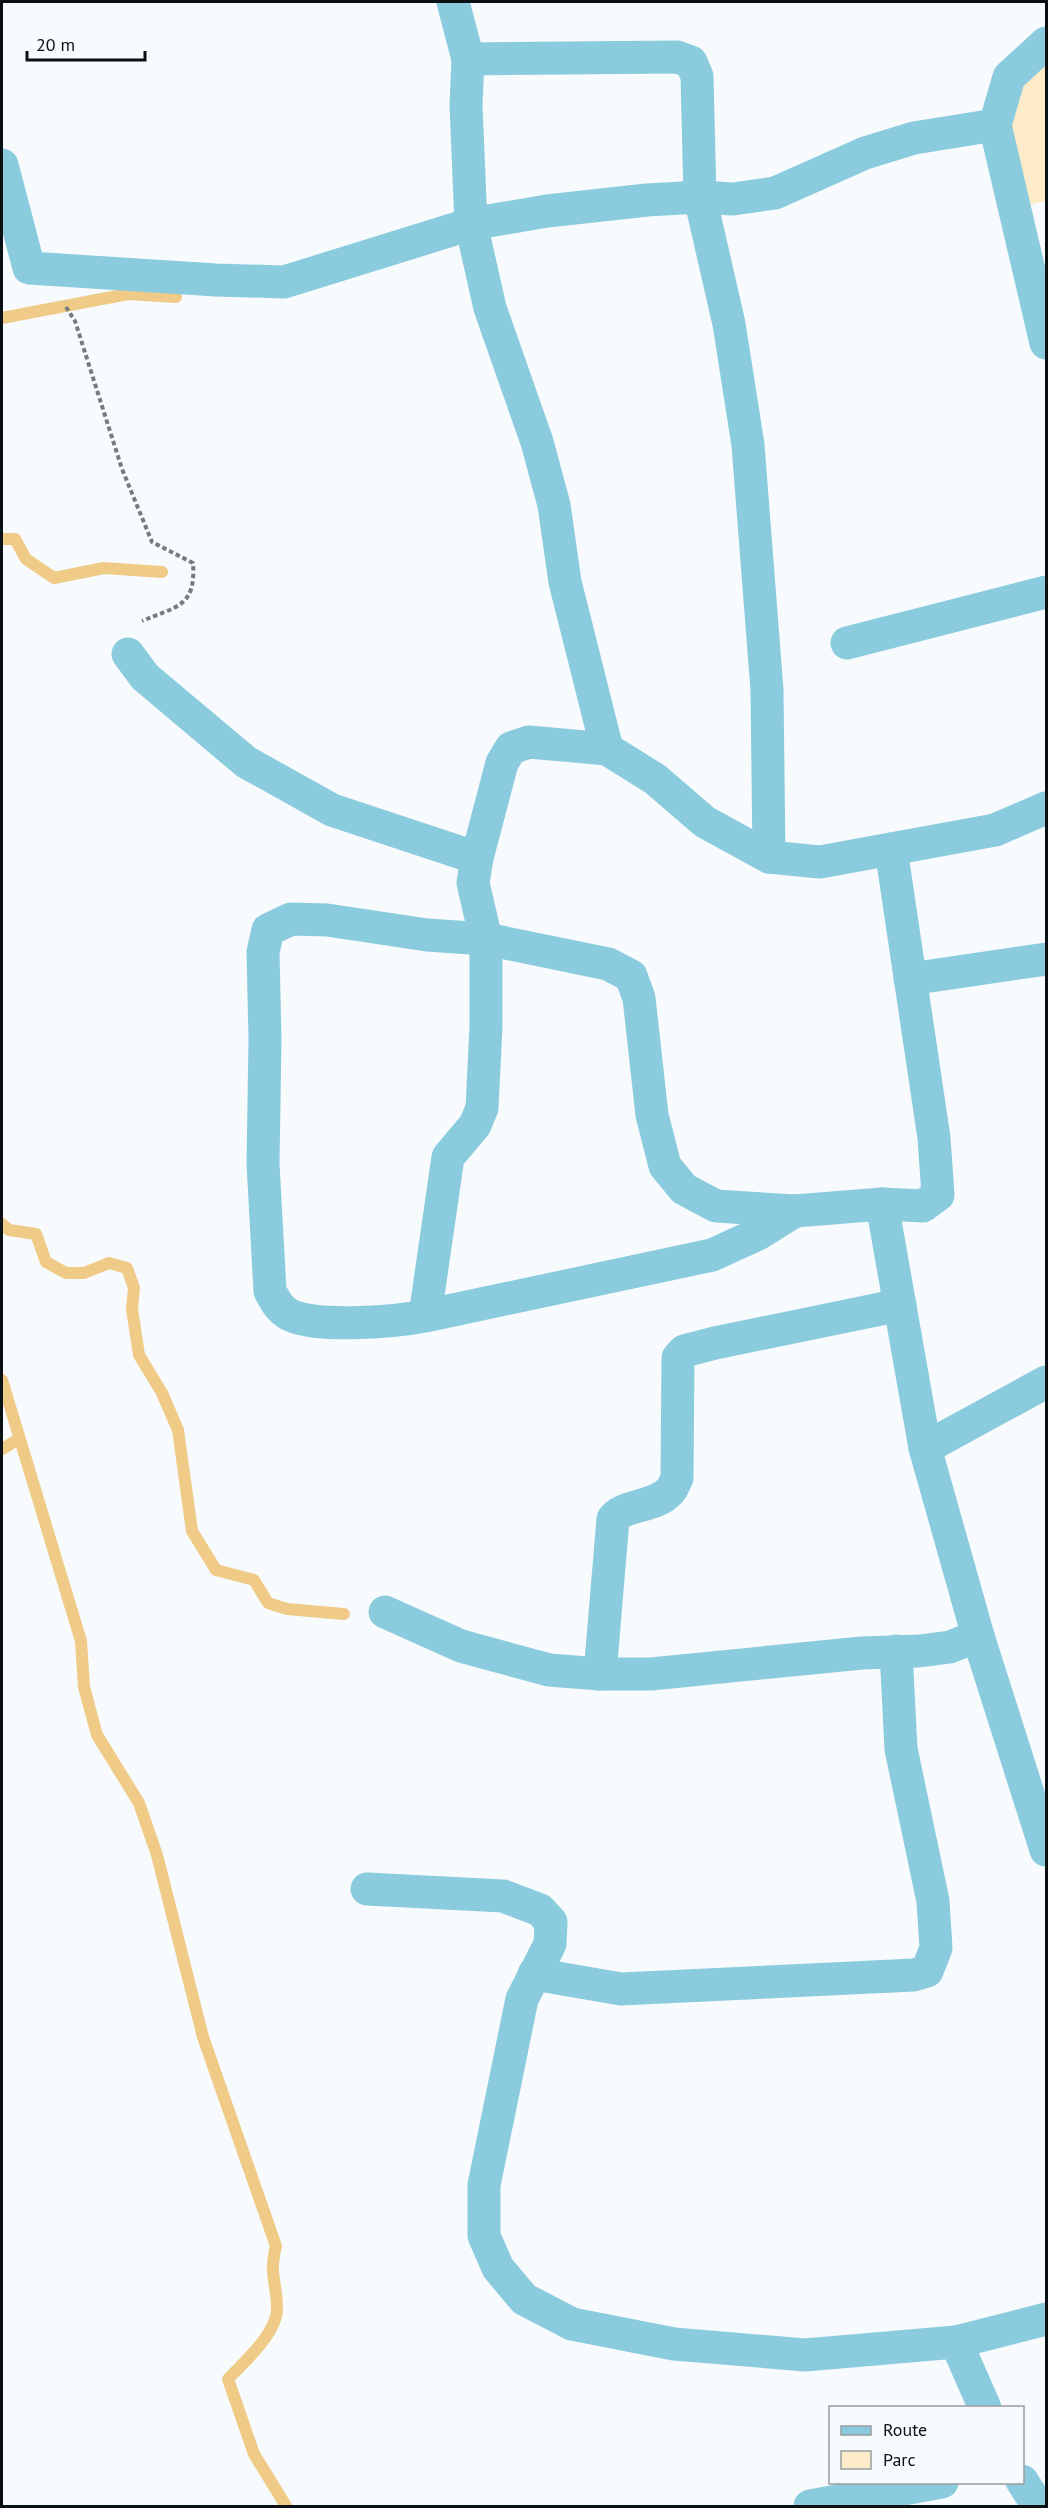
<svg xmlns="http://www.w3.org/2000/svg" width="1048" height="2508" viewBox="0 0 1048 2508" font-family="'PT Sans',sans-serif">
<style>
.green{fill:#fdebc9}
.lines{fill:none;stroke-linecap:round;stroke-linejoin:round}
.stream{stroke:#efcb87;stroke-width:12}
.path{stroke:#767c7e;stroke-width:4;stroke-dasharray:4.5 3;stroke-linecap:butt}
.minor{stroke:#8bcbde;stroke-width:33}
</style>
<rect width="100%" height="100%" fill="#f7fbfd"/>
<polygon class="green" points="1046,43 1046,201 1015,208 1009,77"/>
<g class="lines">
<g class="stream">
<polyline points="2,318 128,294 176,297"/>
<polyline points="2,539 15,539 26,559 54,578 104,568 162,572"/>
<polyline points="2,1224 9,1230 36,1234 46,1262 66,1273 84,1273 109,1263 127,1268 134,1288 132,1309 139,1355 162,1393 178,1430 192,1531 216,1570 254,1580 268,1603 287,1609 344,1614"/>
<path d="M2,1380L81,1641L84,1687L97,1735L139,1803L157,1855L203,2037L276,2246C269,2274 276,2280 277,2306C279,2332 244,2362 228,2379L254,2454L286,2506"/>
<polyline points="2,1449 19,1439"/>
</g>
<path class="path" d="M66,307L75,321L122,469L152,542L193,563C196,607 177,606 142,621"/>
<g class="minor">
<polyline points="453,2 468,59 466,105 471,224 490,308 537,442 554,505 565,582 607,749"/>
<polyline points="1046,43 1009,77 995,125 1046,343"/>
<polyline points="468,59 677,57 691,62 697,76 700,197 729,324 748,445 767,690 769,857"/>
<polyline points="2,165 29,268 216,280 284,282 471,224 547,211 647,200 700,197 733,199 775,193 865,153 914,138 995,125"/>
<polyline points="847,643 1046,592"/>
<polyline points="128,654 145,677 246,762 332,810 477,858"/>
<polyline points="1046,808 995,830 820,862 769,857 705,822 655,779 607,749 529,742 511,748 502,763 477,858 473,883 486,939 608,964 631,976 639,998 652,1115 665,1166 684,1189 716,1206 795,1211 882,1204 925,1448 978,1636 1046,1850"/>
<polyline points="910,979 1046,959"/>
<polyline points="882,1204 923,1206 938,1195 934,1138 891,849"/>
<path d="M425,1316L448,1157L475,1125L482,1108L486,1026V939L427,935L327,920L291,919L268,930L263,952L265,1039L263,1164L270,1291C276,1303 282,1313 295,1317C325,1327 393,1322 425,1316L712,1255L758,1234L795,1211"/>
<polyline points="925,1448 1046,1382"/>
<polyline points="385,1612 461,1646 549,1670 600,1674 651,1674 862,1653 919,1651 950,1647 978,1636"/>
<path d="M600,1674L613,1519C623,1504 655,1508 670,1491C673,1488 675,1482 677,1478L678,1358L684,1351L715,1343L900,1305"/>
<polyline points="367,1889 503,1896 540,1910 551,1922 550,1944 522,1999 484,2185 484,2236 498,2268 524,2299 572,2324 674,2344 805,2355 956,2342"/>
<polyline points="534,1974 621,1989 914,1975 927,1971 936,1948 933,1901 901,1749 896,1651"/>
<polyline points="985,2408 956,2342 1046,2319"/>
<polyline points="1022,2481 1038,2506"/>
<polyline points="810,2506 942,2482"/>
</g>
</g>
<rect width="1048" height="2508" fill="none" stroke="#0a1114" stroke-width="6"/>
<rect x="829" y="2406" width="195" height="78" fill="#f7fbfd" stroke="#989da0" stroke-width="1.5"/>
<rect x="841" y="2426" width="30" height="9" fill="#8bcbde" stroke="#989da0" stroke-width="1.5"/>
<text x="883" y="2436" font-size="18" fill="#0a1114">Route</text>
<rect x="841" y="2451" width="30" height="18" fill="#fdebc9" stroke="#989da0" stroke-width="1.5"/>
<text x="883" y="2466" font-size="18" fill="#0a1114">Parc</text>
<path d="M27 51v9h118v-9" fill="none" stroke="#0a1114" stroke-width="3"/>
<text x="36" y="51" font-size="18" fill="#0a1114" stroke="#f7fbfd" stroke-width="4.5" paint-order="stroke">20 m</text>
</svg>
